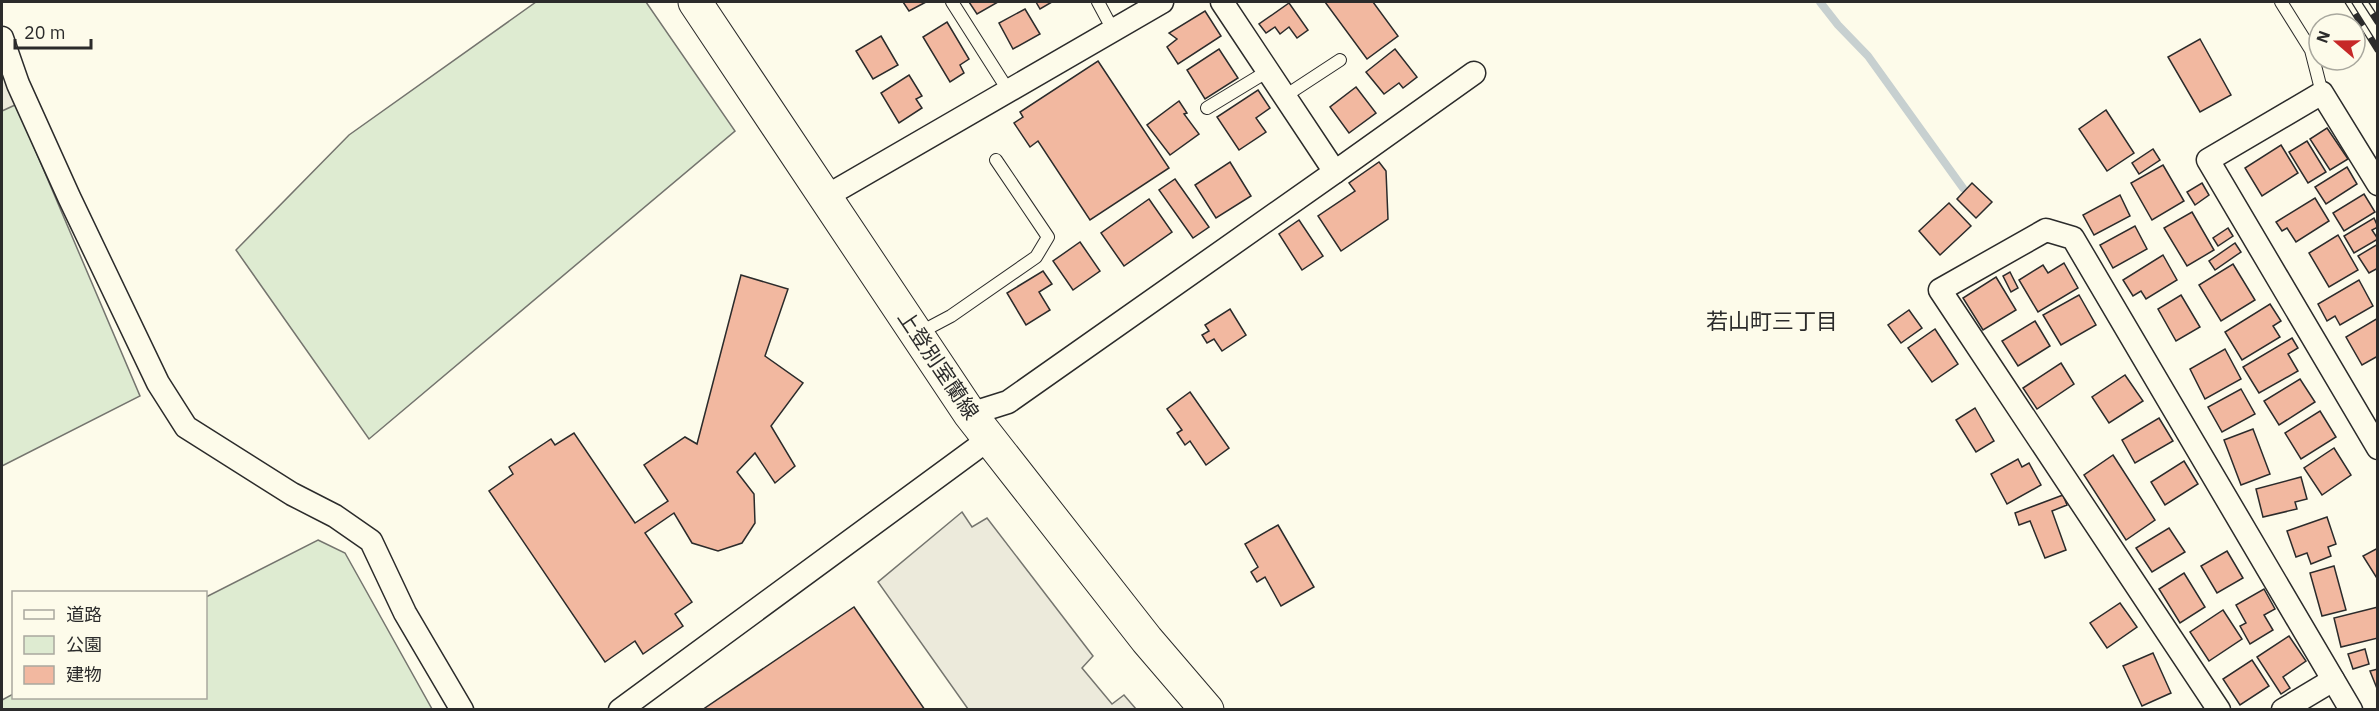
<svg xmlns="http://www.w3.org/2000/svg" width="2379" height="711" viewBox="0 0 2379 711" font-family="'IBM Plex Sans','Noto Sans JP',sans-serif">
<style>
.green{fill:#deebd1;stroke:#74746e;stroke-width:1.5}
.parking{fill:#eceadb;stroke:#74746e;stroke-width:1.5}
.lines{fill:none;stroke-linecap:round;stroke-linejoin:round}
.stream{stroke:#c7d0d0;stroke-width:8}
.building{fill:#f2b8a0;stroke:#2b2b2b;stroke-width:1.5}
.service-casing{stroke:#2b2b2b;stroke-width:14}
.minor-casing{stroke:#2b2b2b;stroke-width:25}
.secondary-casing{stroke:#2b2b2b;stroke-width:35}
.service{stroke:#fdfbea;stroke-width:12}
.minor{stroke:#fdfbea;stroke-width:22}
.secondary{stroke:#fdfbea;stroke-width:33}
.rail-casing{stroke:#2b2b2b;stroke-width:7}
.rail{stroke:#fdfbea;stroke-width:4.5;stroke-dasharray:14;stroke-linecap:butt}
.labels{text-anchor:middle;stroke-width:4.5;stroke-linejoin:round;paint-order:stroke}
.street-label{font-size:21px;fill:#2b2b2b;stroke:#fdfbea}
.neighbourhood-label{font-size:22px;fill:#2b2b2b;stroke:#fdfbea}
</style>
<rect width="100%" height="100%" fill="#fdfbea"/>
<g class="green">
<polygon points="536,2 646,2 735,131 369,439 236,250 349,135"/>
<polygon points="2,72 140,396 2,466"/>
<polygon points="318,540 345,553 432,709 2,709 2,700 13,694 14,698 206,698 206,597"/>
</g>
<g class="parking">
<polygon points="2,72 15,105 2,111"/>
<polygon points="962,512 972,527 987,518 1093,656 1082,668 1112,704 1124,695 1136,709 968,709 878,582"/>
</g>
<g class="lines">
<polyline class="stream" points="1820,2 1838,25 1868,56 1963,188"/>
</g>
<g class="building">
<polygon points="903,2 926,2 909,11"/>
<polygon points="969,2 998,2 977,14"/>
<polygon points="1036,2 1052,2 1040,9"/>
<polygon points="1325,2 1373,2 1398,36 1367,59"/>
<polygon points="1289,3 1308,30 1297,38 1289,27 1280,34 1275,27 1266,33 1259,24"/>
<polygon points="1025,9 1040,34 1013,49 999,23"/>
<polygon points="1205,11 1221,36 1178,64 1167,47 1177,39 1169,33"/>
<polygon points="947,22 969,59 960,65 964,73 950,82 923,37"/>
<polygon points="881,36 898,65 873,79 856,51"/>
<polygon points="2200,39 2231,95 2200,112 2168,57"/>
<polygon points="1219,49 1238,78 1205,99 1187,70"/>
<polygon points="1395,49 1417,77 1403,88 1399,83 1384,94 1366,72"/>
<polygon points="1098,61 1169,168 1090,220 1038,141 1030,147 1014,123 1023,117 1020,112"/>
<polygon points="909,75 922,96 916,99 922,108 899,123 881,93"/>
<polygon points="1356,87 1376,113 1349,133 1330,107"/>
<polygon points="1258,90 1270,108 1256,118 1266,132 1239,150 1217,117"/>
<polygon points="1179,101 1187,113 1184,114 1199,134 1170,155 1147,125"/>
<polygon points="2106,110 2134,153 2107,171 2079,129"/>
<polygon points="2327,128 2348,159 2330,170 2310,139"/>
<polygon points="2307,141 2326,172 2308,183 2289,152"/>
<polygon points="2281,145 2298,173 2262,196 2245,168"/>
<polygon points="2153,149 2160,160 2139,174 2132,163"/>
<polygon points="1230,162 1251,196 1216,218 1195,185"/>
<polygon points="1379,162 1386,171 1388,219 1341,251 1318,216 1355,191 1349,183"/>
<polygon points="2163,165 2184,201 2152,220 2131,183"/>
<polygon points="2347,167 2357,184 2326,204 2315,187"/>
<polygon points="1175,179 1209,227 1193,238 1159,190"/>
<polygon points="1972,183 1992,202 1976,218 1957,199"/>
<polygon points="2202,183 2209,195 2195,205 2187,192"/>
<polygon points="2364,194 2375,212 2344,231 2333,213"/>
<polygon points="2120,195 2130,216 2094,235 2083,215"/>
<polygon points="2315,198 2329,221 2296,242 2287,228 2282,231 2276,222"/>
<polygon points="1149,199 1172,232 1124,266 1101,233"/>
<polygon points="1949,203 1971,226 1940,255 1919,231"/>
<polygon points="2192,212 2214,250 2187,266 2164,228"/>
<polygon points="2374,218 2378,227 2372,230 2378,239 2354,253 2344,236"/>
<polygon points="1299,220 1323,256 1302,270 1279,234"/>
<polygon points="2135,226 2147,249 2113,268 2100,245"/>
<polygon points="2228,228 2233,236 2218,246 2213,238"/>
<polygon points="2338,235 2358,270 2329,287 2309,253"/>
<polygon points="1080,242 1100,271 1073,290 1053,261"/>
<polygon points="2235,243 2241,252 2215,270 2209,261"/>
<polygon points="2378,244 2378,268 2369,273 2358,256"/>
<polygon points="2163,255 2177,280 2146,299 2141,291 2133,296 2123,280"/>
<polygon points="2064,263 2078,288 2038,312 2019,280 2043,265 2048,273"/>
<polygon points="2233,264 2255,300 2221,321 2199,285"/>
<polygon points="1043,271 1052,284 1039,292 1050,310 1026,325 1007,293"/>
<polygon points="2010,272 2018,288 2011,292 2003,276"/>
<polygon points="741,275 788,289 765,356 803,383 771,426 795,466 775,483 755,453 737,472 754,494 755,523 742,543 718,551 692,543 674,513 645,533 692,602 675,614 683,626 643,654 635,641 605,662 489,491 513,474 509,467 551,439 555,445 574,433 635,523 668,501 644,465 685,437 697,444"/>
<polygon points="1996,277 2016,310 1983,330 1963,298"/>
<polygon points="2359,280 2373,306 2340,325 2335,316 2327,321 2318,304"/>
<polygon points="2079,295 2096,325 2061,345 2043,315"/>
<polygon points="2181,295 2200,327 2176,341 2158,309"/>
<polygon points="2270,304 2281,321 2273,326 2280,337 2242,360 2225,332"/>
<polygon points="1230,309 1246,335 1222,351 1214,339 1207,343 1202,335 1209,331 1205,325"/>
<polygon points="1909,310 1922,328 1901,343 1888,325"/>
<polygon points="2378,318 2378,356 2362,365 2346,337"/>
<polygon points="2035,321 2050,346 2018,366 2002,341"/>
<polygon points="1935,329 1958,364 1932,382 1908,348"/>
<polygon points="2292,338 2298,348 2288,354 2298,371 2259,393 2243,367"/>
<polygon points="2225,349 2241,379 2205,399 2190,369"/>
<polygon points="2061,363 2074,384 2037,409 2023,388"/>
<polygon points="2125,375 2143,401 2109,423 2092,397"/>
<polygon points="2300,379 2315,402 2279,425 2264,401"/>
<polygon points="2241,389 2255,414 2222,432 2208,407"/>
<polygon points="1190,392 1229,448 1206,465 1190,441 1185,445 1177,433 1182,430 1167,409"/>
<polygon points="1975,408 1994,441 1976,452 1956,420"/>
<polygon points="2320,411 2336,437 2301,459 2285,433"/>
<polygon points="2159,418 2173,441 2135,463 2122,440"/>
<polygon points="2253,429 2270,474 2241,485 2224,440"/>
<polygon points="2334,448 2351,475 2322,495 2304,468"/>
<polygon points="2113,455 2155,520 2126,540 2084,475"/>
<polygon points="2018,459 2022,467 2029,463 2041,485 2007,504 1991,474"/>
<polygon points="2184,461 2198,484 2165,505 2151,482"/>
<polygon points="2301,477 2307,499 2295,502 2297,509 2263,517 2256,489"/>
<polygon points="2063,495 2067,505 2052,511 2066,550 2045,558 2030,521 2019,525 2015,513"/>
<polygon points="2327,517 2336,544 2328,547 2331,556 2311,564 2307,553 2296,557 2287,531"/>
<polygon points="1278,525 1314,587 1281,606 1265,577 1257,582 1251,572 1258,567 1245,544"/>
<polygon points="2169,528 2185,552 2152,572 2136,548"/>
<polygon points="2378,548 2378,580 2363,556"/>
<polygon points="2227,551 2243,578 2217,593 2201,566"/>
<polygon points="2334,566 2346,610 2322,616 2310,573"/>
<polygon points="2184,573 2205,607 2180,623 2159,589"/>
<polygon points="2264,589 2275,609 2264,615 2273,630 2250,644 2240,626 2246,623 2236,605"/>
<polygon points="2120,603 2137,627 2107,648 2090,623"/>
<polygon points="854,607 925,710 702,710"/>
<polygon points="2378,607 2378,638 2341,647 2334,618"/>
<polygon points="2223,610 2242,639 2209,661 2190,632"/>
<polygon points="2289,636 2306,661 2283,677 2290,688 2281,694 2257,657"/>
<polygon points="2365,649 2369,664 2353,669 2348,654"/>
<polygon points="2153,653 2171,693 2142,706 2123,666"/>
<polygon points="2252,660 2269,686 2240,705 2223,679"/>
<polygon points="2378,669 2378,691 2370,671"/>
</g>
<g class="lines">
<defs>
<g id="service">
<polyline points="952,2 1008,90"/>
<polyline points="1098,2 1113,30"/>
<polyline points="2281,2 2311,50 2322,93"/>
<polyline points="1285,96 1340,60"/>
<polyline points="1207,108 1268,71"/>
<polyline points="917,334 951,316 1036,257 1048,237 996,160"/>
</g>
<g id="minor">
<polyline points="2,38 18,84 69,197 158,383 186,427 292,494 335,516 371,541 405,613 462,710"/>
<polyline points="1335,172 1474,73"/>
<polyline points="2378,184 2322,93 2208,160 2378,448"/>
<polyline points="825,197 1162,2"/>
<polyline points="970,414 1008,402 1335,172 1222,2"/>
<polyline points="620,710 989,439"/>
<polyline points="2219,710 1940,290 2046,230 2073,238 2351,710"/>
<polyline points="2283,710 2333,680"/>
</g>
<polyline id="secondary" points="695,2 970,414 1147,640 1207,710"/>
</defs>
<use href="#service" class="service-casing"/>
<use href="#minor" class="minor-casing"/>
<use href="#secondary" class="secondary-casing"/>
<use href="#service" class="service"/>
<use href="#minor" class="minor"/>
<use href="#secondary" class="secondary"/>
<defs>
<g id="rail">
<polyline points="2348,2 2378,50"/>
<polyline points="2365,2 2378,22"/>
</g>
</defs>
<use href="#rail" class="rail-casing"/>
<use href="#rail" class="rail"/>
</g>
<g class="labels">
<g class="street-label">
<text transform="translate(938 365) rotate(56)" y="7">上登別室蘭線</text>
</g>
<g class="neighbourhood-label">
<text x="1772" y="329">若山町三丁目</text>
</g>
</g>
<rect width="2379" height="711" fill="none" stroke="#2b2b2b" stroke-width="6"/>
<rect x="12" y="591" width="195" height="108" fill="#fdfbea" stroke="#a9a89e" stroke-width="1.5"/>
<rect x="24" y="610" width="30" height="9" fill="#fdfbea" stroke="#a9a89e" stroke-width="1.5"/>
<text x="66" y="621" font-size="18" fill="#2b2b2b">道路</text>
<rect x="24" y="636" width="30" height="18" fill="#deebd1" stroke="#a9a89e" stroke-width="1.5"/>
<text x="66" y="651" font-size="18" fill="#2b2b2b">公園</text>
<rect x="24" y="666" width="30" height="18" fill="#f2b8a0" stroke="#a9a89e" stroke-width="1.5"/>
<text x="66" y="681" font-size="18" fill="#2b2b2b">建物</text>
<g transform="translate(2337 42) rotate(290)"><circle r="28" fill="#fdfbea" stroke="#a9a89e" stroke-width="1.5"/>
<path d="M0-4.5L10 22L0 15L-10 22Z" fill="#c62828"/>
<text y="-9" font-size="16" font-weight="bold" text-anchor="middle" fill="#2b2b2b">N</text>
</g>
<path d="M15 39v9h76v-9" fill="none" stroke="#2b2b2b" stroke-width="3"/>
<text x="24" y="39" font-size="18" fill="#2b2b2b" stroke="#fdfbea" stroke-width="4.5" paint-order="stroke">20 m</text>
</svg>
